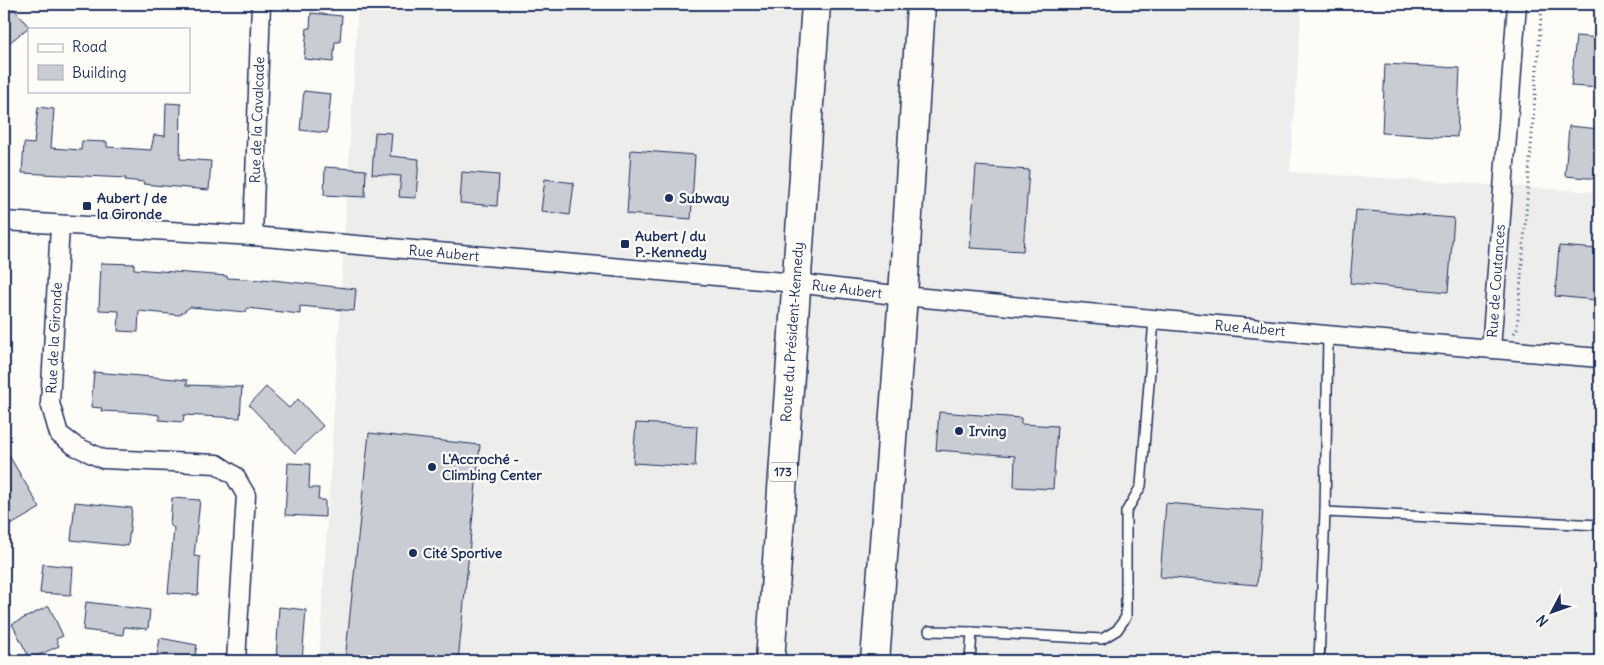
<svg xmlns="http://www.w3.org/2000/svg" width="1604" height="665" viewBox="0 0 1604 665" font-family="Delius,sans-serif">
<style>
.built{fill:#edeeec}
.building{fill:#c9ccd3;stroke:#1b2f5e}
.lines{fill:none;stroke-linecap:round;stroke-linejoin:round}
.lane-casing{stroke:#1b2f5e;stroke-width:12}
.street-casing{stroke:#1b2f5e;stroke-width:21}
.primary-casing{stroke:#1b2f5e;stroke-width:31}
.path{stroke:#1b2f5e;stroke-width:3;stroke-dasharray:1 4;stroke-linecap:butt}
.lane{stroke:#fdfcf7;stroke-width:9}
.street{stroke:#fdfcf7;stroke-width:18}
.primary{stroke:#fdfcf7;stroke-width:28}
.poi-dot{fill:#1b2f5e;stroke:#fdfcf7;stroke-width:2}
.labels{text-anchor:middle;stroke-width:4.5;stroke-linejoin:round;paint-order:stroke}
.shield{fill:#fdfcf7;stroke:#5f6c8c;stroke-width:1}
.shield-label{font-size:12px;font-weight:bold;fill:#1b2f5e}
.street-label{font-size:14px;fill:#1b2f5e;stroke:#fdfcf7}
.poi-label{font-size:14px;font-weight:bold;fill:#1b2f5e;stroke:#fdfcf7;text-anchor:start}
</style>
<rect width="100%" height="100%" fill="#fdfcf7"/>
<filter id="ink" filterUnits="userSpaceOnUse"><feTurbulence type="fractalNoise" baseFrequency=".02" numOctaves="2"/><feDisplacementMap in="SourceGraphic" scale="10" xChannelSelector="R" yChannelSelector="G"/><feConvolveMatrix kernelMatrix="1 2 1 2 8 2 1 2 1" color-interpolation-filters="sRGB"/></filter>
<g filter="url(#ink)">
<polygon class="built" points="358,4 1302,4 1290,172 1600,192 1600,661 319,661"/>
<g class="building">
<polygon points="4,4 10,4 29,27 4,47"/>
<polygon points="311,13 342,16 340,42 335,42 333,62 304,59 307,28 310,28"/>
<polygon points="1576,36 1600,38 1600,88 1571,86"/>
<polygon points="1385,64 1460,68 1457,137 1382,133"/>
<polygon points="304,91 331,94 327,133 300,130"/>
<polygon points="166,103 181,104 180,159 211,161 209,190 143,184 144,182 125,180 126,178 22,173 24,143 34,144 38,107 54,109 51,148 81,150 82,141 107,142 107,147 151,150 154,135 165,136"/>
<polygon points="1569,126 1600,129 1600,179 1565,176"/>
<polygon points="375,132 392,133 390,156 419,159 416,198 399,197 401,176 372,174"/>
<polygon points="631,150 695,155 691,219 627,214"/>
<polygon points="976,166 1029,170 1023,251 970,248"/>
<polygon points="325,167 366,170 365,197 324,195"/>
<polygon points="462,172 499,175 497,206 460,203"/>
<polygon points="545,179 574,183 570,215 541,211"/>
<polygon points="1356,210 1454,218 1448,292 1350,283"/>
<polygon points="1559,246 1598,249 1597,258 1600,258 1600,291 1596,291 1595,300 1555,296"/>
<polygon points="101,263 134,264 134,269 227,276 227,278 263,280 263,279 356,289 354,311 300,306 300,314 247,308 246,312 190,307 179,315 139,311 138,332 118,331 119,311 99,310"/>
<polygon points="94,372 187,380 187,385 242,387 240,418 184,415 183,422 159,420 159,415 145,413 101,411 102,408 91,407"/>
<polygon points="266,387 289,408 298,399 323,426 295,453 249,405"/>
<polygon points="939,412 1021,418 1021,424 1057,426 1053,489 1014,487 1015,456 936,450"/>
<polygon points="636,423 697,426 695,467 633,463"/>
<polygon points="369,433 480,445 458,661 345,661"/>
<polygon points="4,447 40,508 4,529"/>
<polygon points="288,463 310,464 309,488 319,488 318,500 325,500 325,517 285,515"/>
<polygon points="172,498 200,500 194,556 200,557 198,595 168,593 174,528 170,525"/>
<polygon points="75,502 132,508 128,546 71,540"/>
<polygon points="1166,503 1263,511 1257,585 1160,577"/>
<polygon points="43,564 73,567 71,595 40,593"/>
<polygon points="86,602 150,610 148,629 124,627 123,635 83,630"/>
<polygon points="49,606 63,636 56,639 59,646 30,659 12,624"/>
<polygon points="279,607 306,610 302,661 276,661"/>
<polygon points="160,638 197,645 194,661 156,661"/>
</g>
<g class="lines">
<defs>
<g id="lane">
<polyline points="1325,512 1328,335"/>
<polyline points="929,631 972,632"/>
<polyline points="970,661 972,632 1102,639 1117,630 1126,617 1126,512 1141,486 1154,319"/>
<polyline points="1319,661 1325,512 1600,525"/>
</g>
<g id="street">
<polyline points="4,221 253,236 796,283 903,296 1348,337 1600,358"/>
<polyline points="60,226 50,403 59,434 75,446 103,459 217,464 235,476 246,495 236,661"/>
<polyline points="253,236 261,4"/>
<polyline points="1491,349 1517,4"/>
</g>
<g id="primary">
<polyline points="770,661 816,4"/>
<polyline points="875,661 903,296 921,4"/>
</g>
</defs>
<use href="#lane" class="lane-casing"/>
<use href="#street" class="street-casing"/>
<use href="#primary" class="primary-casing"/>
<polyline class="path" points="1514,333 1517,330 1542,4"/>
<use href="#lane" class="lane"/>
<use href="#street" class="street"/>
<use href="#primary" class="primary"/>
</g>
</g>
<g class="poi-dot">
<circle cx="669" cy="198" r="5"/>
<rect x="82" y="201" width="10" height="10" rx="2.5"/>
<rect x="620" y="239" width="10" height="10" rx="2.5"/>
<circle cx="959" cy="431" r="5"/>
<circle cx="432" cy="467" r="5"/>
<circle cx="413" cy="553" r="5"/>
</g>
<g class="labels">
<rect class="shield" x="769" y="462.5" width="28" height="19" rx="4"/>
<g class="shield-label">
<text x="783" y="476">173</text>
</g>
<g class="street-label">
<text transform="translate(257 120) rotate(-88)" y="5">Rue de la Cavalcade</text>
<text transform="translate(444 253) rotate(5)" y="5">Rue Aubert</text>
<text transform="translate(1496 281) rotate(-86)" y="5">Rue de Coutances</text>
<text transform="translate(847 289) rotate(7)" y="5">Rue Aubert</text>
<text transform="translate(1250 328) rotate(5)" y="5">Rue Aubert</text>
<text transform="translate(792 332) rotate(-86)" y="5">Route du Président-Kennedy</text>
<text transform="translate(54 338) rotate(-87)" y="5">Rue de la Gironde</text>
</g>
<g class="poi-label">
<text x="97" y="203">Aubert / de<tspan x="97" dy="16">la Gironde</tspan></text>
<text x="679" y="203">Subway</text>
<text x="635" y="241">Aubert / du<tspan x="635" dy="16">P.-Kennedy</tspan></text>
<text x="969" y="436">Irving</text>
<text x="442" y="464">L'Accroché -<tspan x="442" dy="16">Climbing Center</tspan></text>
<text x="423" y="558">Cité Sportive</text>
</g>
</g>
<rect width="1604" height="665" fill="none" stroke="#fdfcf7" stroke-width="20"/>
<rect x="10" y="10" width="1584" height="645" fill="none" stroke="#1b2f5e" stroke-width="2" filter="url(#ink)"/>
<rect x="28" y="28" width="162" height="65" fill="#fdfcf7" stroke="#a3aaba"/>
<rect x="38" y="44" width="25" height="8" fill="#fdfcf7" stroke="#a3aaba"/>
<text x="72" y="52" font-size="15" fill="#1b2f5e">Road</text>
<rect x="38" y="65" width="25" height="15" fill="#c9ccd3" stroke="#a3aaba"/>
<text x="72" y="78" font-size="15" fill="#1b2f5e">Building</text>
<g transform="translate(1552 612) rotate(229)" stroke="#fdfcf7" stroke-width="4" paint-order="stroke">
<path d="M0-4L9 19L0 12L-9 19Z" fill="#1b2f5e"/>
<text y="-8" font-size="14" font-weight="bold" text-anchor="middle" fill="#1b2f5e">N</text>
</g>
</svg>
